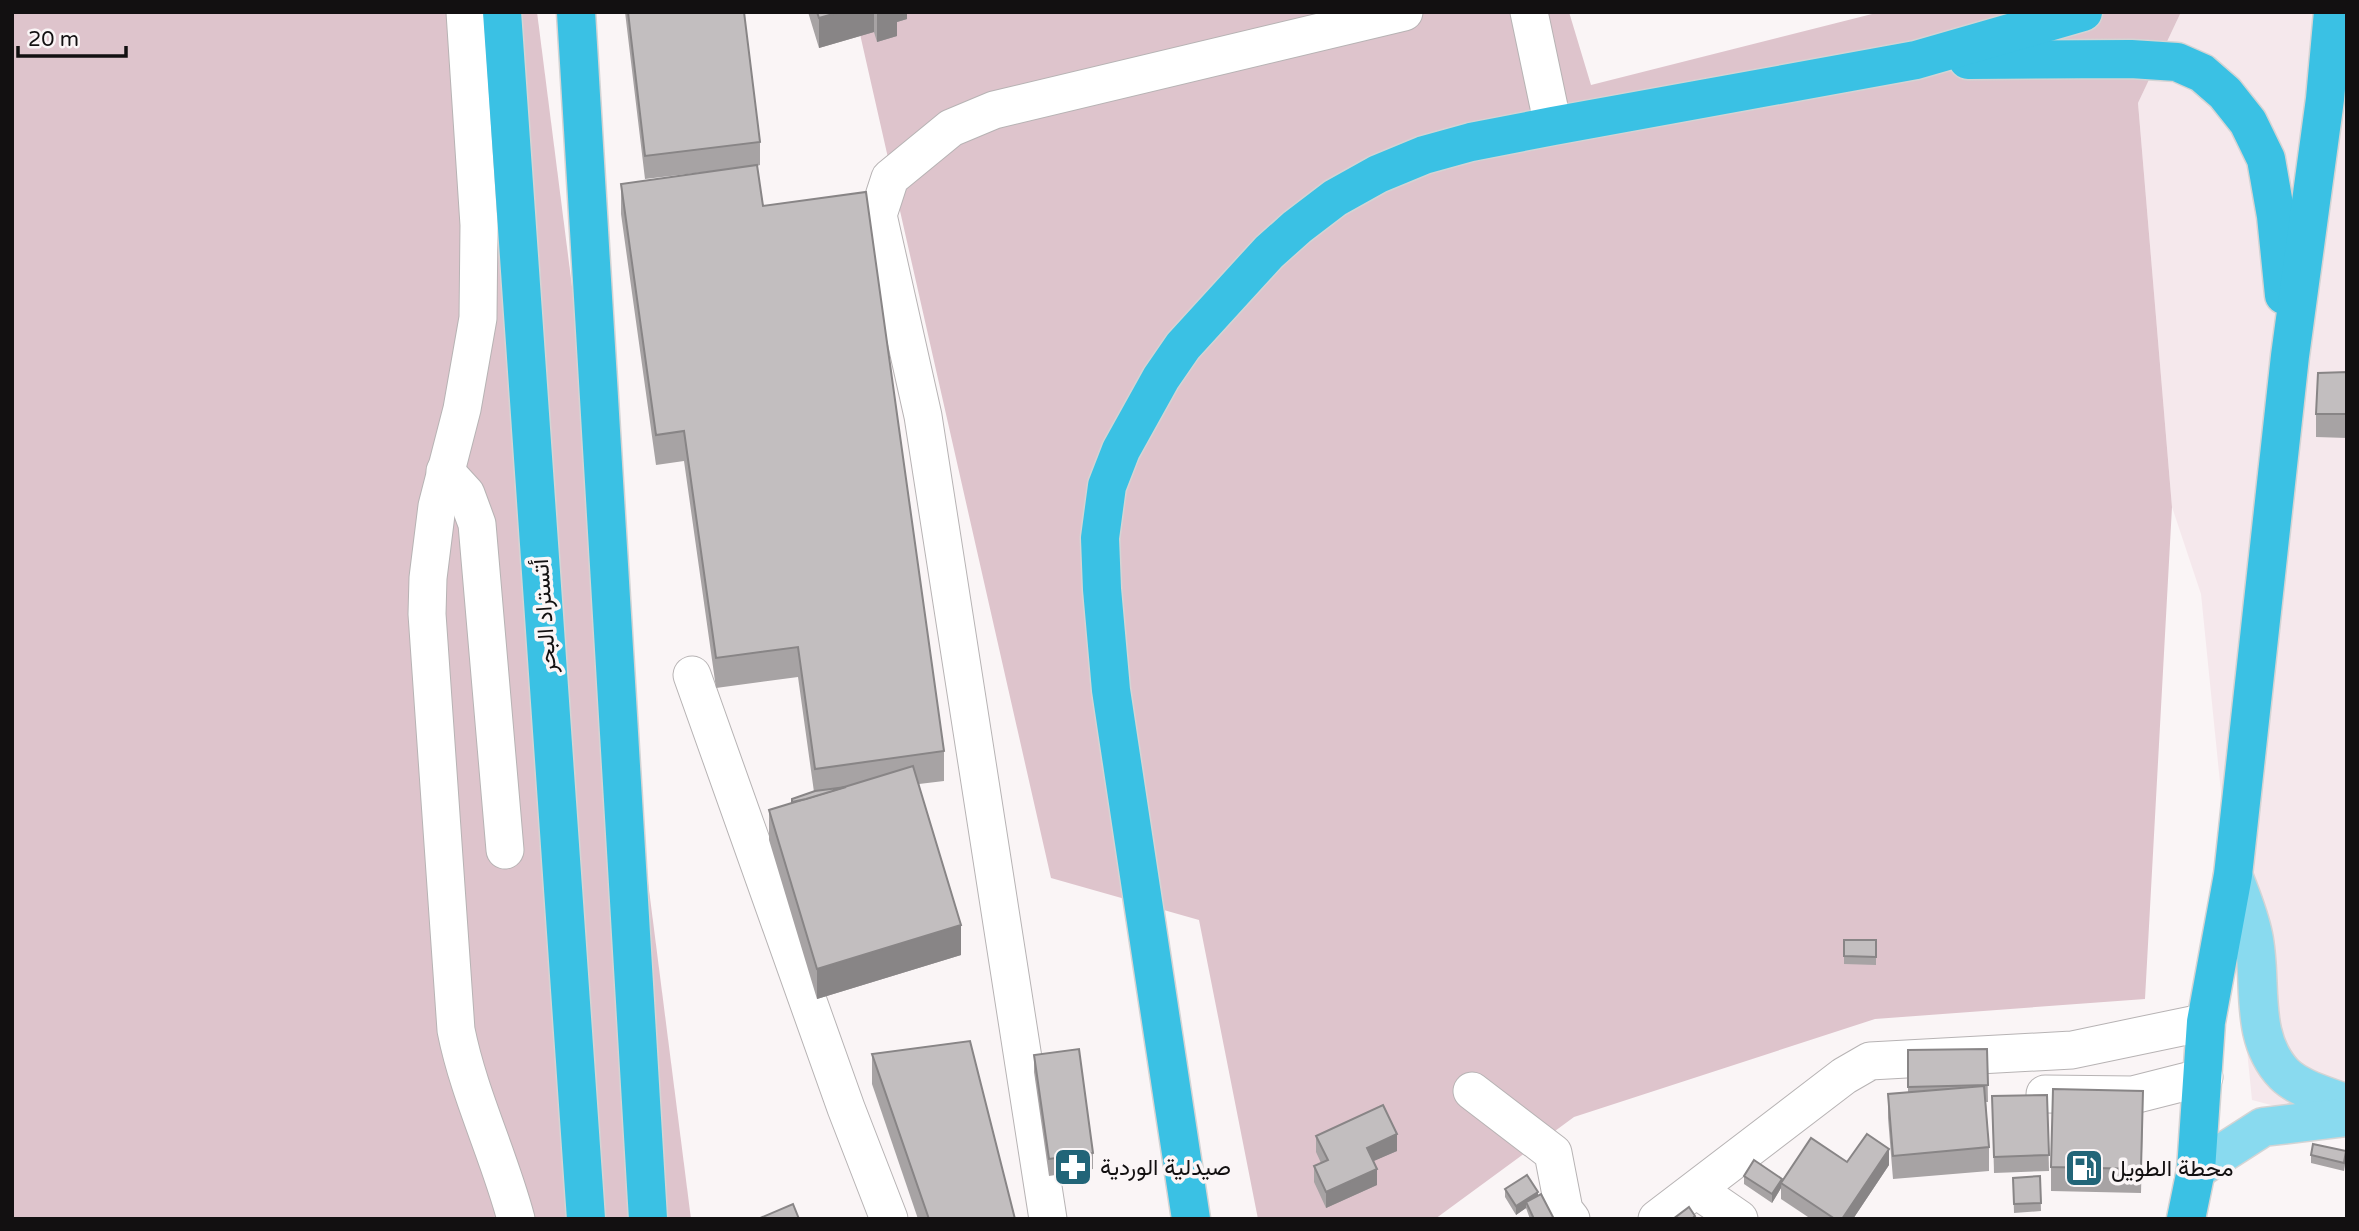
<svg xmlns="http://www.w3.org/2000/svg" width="2359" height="1231" viewBox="0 0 2359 1231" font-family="'Varela Round',Vazirmatn,sans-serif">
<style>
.built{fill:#f5e8ec}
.green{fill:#dec4cc}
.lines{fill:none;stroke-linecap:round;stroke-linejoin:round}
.minor-casing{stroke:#b7b3b4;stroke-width:39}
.major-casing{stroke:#d4d4d4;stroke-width:41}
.highway-casing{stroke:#d4d4d4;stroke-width:41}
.minor{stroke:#fff;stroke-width:37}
.major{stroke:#89daef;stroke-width:38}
.highway{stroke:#3ac1e4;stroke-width:38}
.wall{fill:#a7a3a4}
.shaded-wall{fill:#888586}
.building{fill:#c2bebf;stroke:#888586;stroke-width:2}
.labels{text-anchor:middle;stroke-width:7;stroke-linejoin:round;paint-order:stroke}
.street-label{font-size:23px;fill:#121011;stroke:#faf5f6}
.poi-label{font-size:23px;fill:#121011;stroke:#faf5f6;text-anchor:start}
</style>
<rect width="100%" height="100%" fill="#faf5f6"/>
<polygon class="built" points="2181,12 2347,12 2347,1125 2252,1100 2201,594 2172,507 2138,103"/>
<g class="green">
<polygon points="12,12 537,12 691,1219 12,1219"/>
<polygon points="855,12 1569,12 1591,85 1880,12 2181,12 2138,103 2172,507 2145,999 1875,1019 1574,1117 1435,1219 1258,1219 1199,920 1051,878"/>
</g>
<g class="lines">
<defs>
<g id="minor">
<path d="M465,12L479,225L478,318L462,409L437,506L428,578L427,614L456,1030C469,1095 499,1155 516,1219"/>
<polyline points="1529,12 1553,126"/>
<polyline points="445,471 466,494 477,524 505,850"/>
<polyline points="692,675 846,1108 889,1219"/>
<polyline points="1472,1091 1553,1153 1564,1210 1571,1219"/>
<polyline points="2045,1094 2133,1095 2204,1077"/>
<polyline points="1697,1190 1739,1219"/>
<polyline points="1048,1219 923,416 878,215 890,178 951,128 994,110 1404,12"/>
<polyline points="1657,1219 1844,1076 1870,1061 2072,1050 2206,1022"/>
</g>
<g id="major">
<path d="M2233,875C2240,894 2249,915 2253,935C2263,981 2248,1036 2284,1074C2299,1089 2327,1096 2347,1104"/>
<polyline points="2196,1170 2263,1127 2347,1117"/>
</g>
<g id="highway">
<polyline points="502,12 586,1219"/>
<polyline points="576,12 648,1219"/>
<polyline points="1968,60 2131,59 2177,62 2202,73 2225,93 2248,122 2266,159 2276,216 2284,295"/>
<polyline points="1191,1219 1111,690 1102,589 1100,538 1107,486 1121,450 1161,378 1183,346 1269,252 1297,227 1335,198 1378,174 1424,155 1471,142 1553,126 1916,60 2083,12"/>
<polyline points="2186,1219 2196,1170 2206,1022 2233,875 2290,356 2325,99 2333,12"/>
</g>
</defs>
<use href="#minor" class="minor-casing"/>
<use href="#major" class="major-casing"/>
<use href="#highway" class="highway-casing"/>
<use href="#minor" class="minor"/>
<use href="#major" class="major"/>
<use href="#highway" class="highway"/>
</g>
<g class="wall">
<polygon points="625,12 744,12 760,142 760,165 757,166 763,206 944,751 944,781 919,784 961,955 817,999 769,840 769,810 792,803 792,799 814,792 798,677 716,688 684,461 656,465 621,214 621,184 721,170 645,179"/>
<polygon points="808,12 907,12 907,19 897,22 897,36 877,42 874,32 819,48"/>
<polygon points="2347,372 2347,438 2316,437 2316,414"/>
<polygon points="1844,940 1876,940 1876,965 1844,964"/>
<polygon points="1987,1049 1988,1102 1986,1102 1989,1147 1989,1171 1893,1179 1888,1118 1888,1094 1908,1092 1908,1050"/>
<polygon points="872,1054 1015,1219 918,1219 872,1084"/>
<polygon points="1034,1055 1093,1153 1093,1169 1049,1176 1034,1072"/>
<polygon points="2047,1095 2049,1171 1994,1173 1992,1096"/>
<polygon points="2143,1114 2141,1193 2051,1191 2051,1167"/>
<polygon points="1316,1136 1397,1151 1373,1161 1377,1185 1326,1208 1314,1182 1314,1166 1321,1163 1316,1152"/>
<polygon points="2311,1155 2346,1159 2344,1171 2311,1163"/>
<polygon points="1847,1162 1889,1165 1853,1219 1811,1219 1781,1199 1781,1188 1772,1203 1744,1184 1744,1176 1782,1181"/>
<polygon points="2040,1176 2041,1211 2014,1213 2013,1178"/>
<polygon points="1505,1189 1538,1196 1554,1219 1530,1219 1526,1208 1516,1215 1505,1197"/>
</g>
<g class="shaded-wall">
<polygon points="840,12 874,12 874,32 819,48 819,18"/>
<polygon points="877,12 907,12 907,19 897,22 897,36 877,42"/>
<polygon points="961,925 961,955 817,999 817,969"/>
<polygon points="1397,1134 1397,1151 1367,1164 1367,1148"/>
<polygon points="1889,1149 1889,1165 1853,1219 1842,1219"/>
<polygon points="1377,1169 1377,1185 1326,1208 1326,1192"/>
<polygon points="1782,1179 1781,1188 1772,1203 1772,1194"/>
<polygon points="1538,1192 1538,1201 1526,1202 1526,1208 1516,1215 1516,1206"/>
</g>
<g class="building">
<polygon points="628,12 744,12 760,142 645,156"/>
<polygon points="817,12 840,12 819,18"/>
<polygon points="757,165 763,206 866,192 944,751 815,769 798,647 716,658 684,431 656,435 621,184"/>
<polygon points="2347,372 2347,414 2316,414 2318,373"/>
<polygon points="913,766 961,925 817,969 769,810"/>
<polygon points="846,787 806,799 792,802 792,799 815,791"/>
<polygon points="1844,940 1876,940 1876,957 1844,956"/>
<polygon points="970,1041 1015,1219 929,1219 872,1054"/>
<polygon points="1079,1049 1093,1153 1049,1159 1034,1055"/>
<polygon points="1987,1049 1988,1085 1908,1087 1908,1050"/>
<polygon points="1984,1086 1989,1147 1893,1156 1888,1094"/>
<polygon points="2053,1089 2143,1091 2141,1169 2051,1167"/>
<polygon points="2047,1095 2049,1155 1994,1157 1992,1096"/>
<polygon points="1383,1105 1397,1134 1367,1148 1377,1169 1326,1192 1314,1166 1328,1160 1316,1136"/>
<polygon points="1867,1134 1889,1149 1842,1219 1835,1219 1781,1183 1811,1138 1847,1162"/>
<polygon points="2313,1144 2346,1151 2344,1163 2311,1155"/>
<polygon points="1754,1160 1782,1179 1772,1194 1744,1176"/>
<polygon points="1527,1175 1538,1192 1516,1206 1505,1189"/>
<polygon points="2040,1176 2041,1203 2014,1204 2013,1178"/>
<polygon points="1541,1194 1554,1219 1534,1219 1526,1202"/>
<polygon points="793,1204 799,1219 758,1219"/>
<polygon points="1689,1207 1695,1216 1692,1219 1673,1219"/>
</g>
<defs>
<symbol id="pharmacy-square" viewBox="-11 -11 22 22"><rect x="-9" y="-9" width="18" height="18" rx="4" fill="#226578" stroke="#faf5f6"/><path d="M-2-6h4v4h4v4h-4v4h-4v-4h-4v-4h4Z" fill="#fff"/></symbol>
<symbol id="fuel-square" viewBox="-11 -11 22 22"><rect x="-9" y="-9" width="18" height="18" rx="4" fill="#226578" stroke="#faf5f6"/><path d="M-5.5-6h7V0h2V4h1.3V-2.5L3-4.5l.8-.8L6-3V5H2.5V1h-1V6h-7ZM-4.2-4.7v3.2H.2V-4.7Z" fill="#fff"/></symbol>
</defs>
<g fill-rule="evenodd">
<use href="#pharmacy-square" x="1051" y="1145" width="44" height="44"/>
<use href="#fuel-square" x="2062" y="1146" width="44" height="44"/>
</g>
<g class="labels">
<g class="street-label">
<text transform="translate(544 616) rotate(-94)" y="8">أتستراد البحر</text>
</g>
<g class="poi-label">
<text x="1100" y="1175">صيدلية الوردية</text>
<text x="2111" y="1176">محطة الطويل</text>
</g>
</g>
<rect width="2359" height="1231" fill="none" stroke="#121011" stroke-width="28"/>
<path d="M18 46v10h108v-10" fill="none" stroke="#121011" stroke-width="3.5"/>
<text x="28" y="46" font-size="21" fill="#121011" stroke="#faf5f6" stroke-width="5" paint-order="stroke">20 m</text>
</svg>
